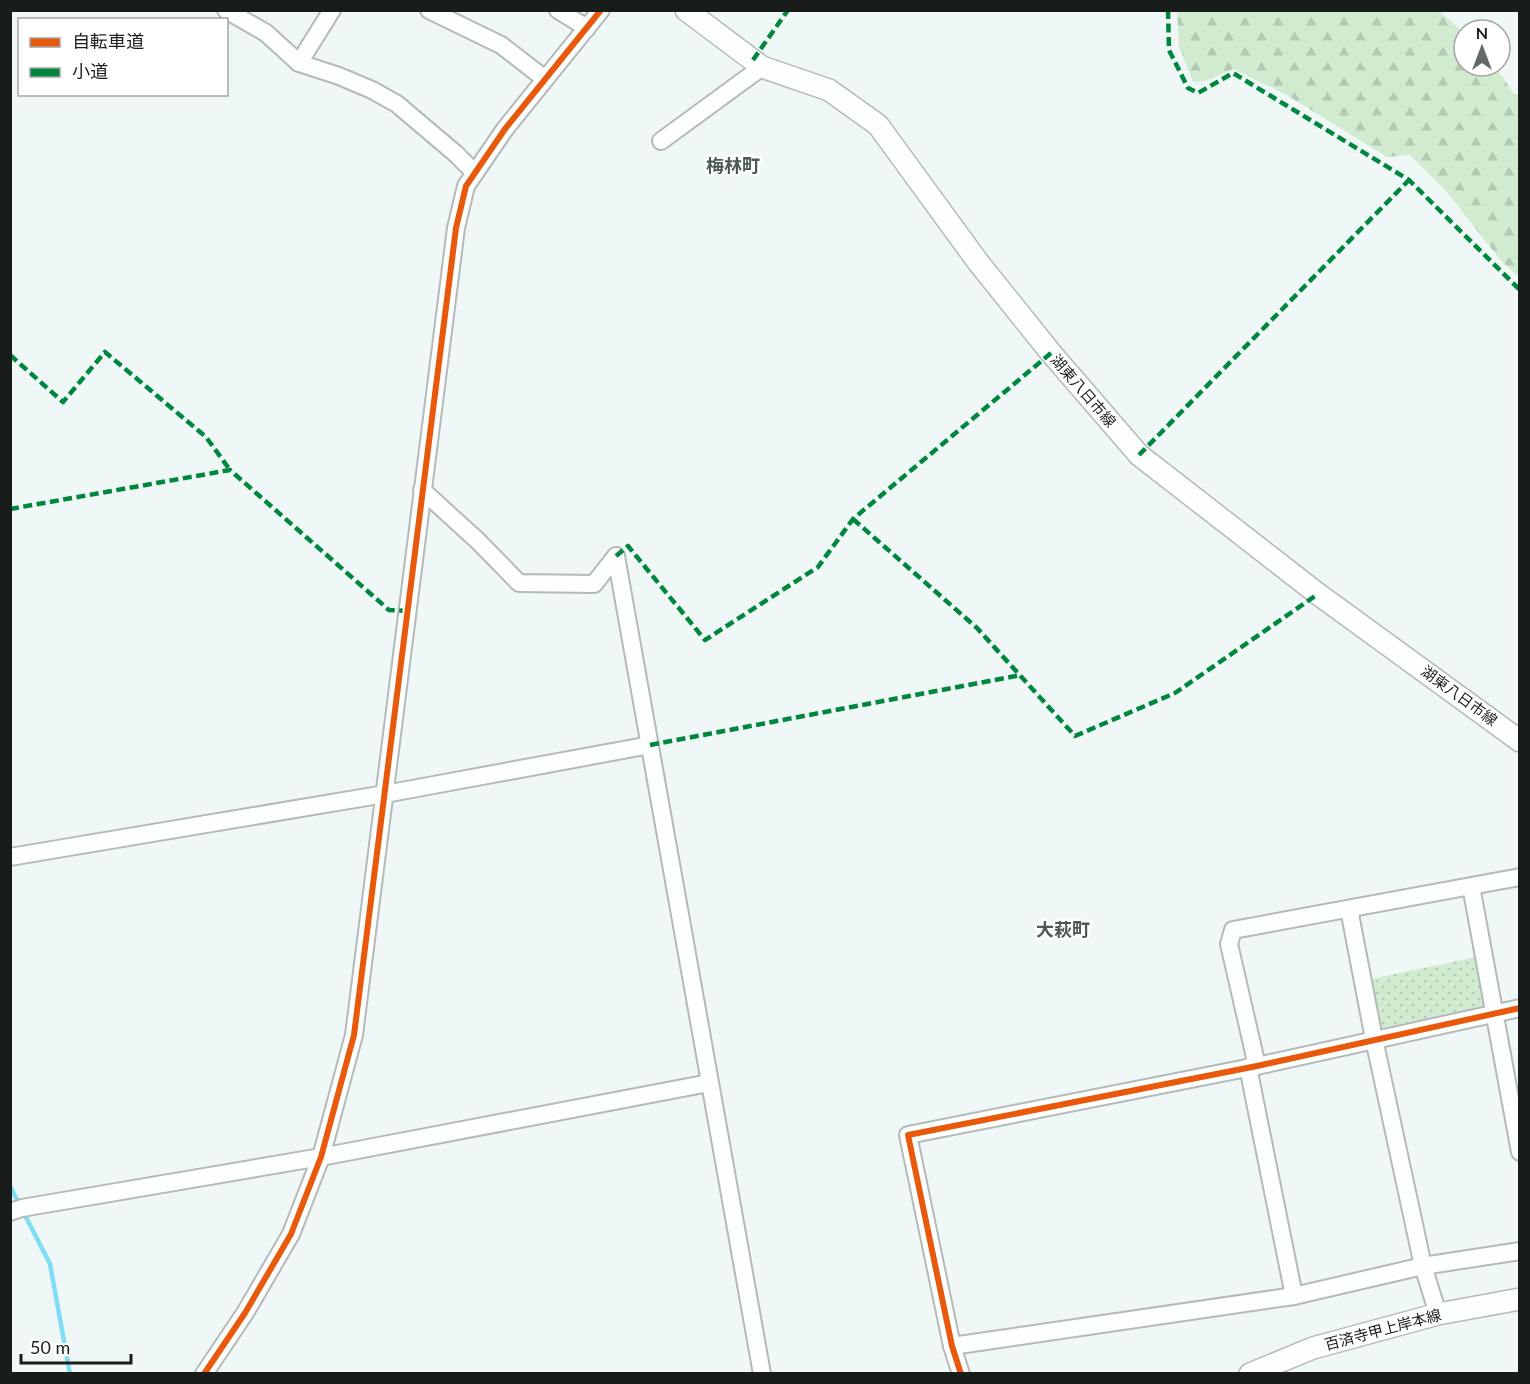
<svg xmlns="http://www.w3.org/2000/svg" width="1530" height="1384" viewBox="0 0 1530 1384" font-family="Lato,'Noto Sans JP',sans-serif">
<style>
.grass{fill:url(#grass-dots)}
.forest{fill:url(#forest-firs)}
.lines{fill:none;stroke-linecap:round;stroke-linejoin:round}
.stream{stroke:#81ddf5;stroke-width:4.5}
.minor-casing{stroke:#b4bab9;stroke-width:20}
.major-casing{stroke:#b4bab9;stroke-width:24}
.minor{stroke:#fdfefe;stroke-width:16}
.major{stroke:#fdfefe;stroke-width:21}
.quiet{stroke:#00873e;stroke-width:4.5;stroke-dasharray:9 4.5;stroke-linecap:butt}
.cycleway-casing{stroke:#fff;stroke-width:10}
.cycleway{stroke:#e8590c;stroke-width:6}
.labels{text-anchor:middle;stroke-width:5;stroke-linejoin:round;paint-order:stroke}
.street-label{font-size:15px;fill:#181d1c;stroke:#fff}
.quarter-label{font-size:18px;font-weight:bold;fill:#4d5957;stroke:#fff}
</style>
<defs>
<pattern id="grass-dots" width="8" height="8" patternUnits="userSpaceOnUse" patternTransform="scale(1.5)"><rect width="8" height="8" fill="#d1ebd0"/><path d="M2 2h.1M6 6h.1" fill="none" stroke="#b3c9b2" stroke-width="1.8" stroke-linecap="round"/></pattern>
<pattern id="forest-firs" width="22" height="20" patternUnits="userSpaceOnUse" patternTransform="scale(1.5)"><rect width="22" height="20" fill="#d1ebd0"/><path d="M5 1l3.5 6h-7zM16 11l3.5 6h-7z" fill="#b3c9b2"/></pattern>
</defs>
<rect width="100%" height="100%" fill="#f0f8f7"/>
<polygon class="grass" points="1476,957 1487,1006 1382,1028 1371,979"/>
<polygon class="forest" points="1177,11 1439,11 1464,33 1464,66 1495,66 1514,94 1519,94 1519,277 1502,262 1446,191 1410,155 1387,157 1285,94 1233,69 1205,81 1193,82 1179,46"/>
<g class="lines">
<polyline class="stream" points="10,1186 50,1264 70,1374"/>
<defs>
<g id="minor">
<polyline points="226,10 266,33 299,63 339,76 372,90 397,104 456,154 475,173"/>
<polyline points="429,10 501,45 545,79"/>
<polyline points="558,10 587,28"/>
<polyline points="299,63 332,10"/>
<polyline points="661,141 762,67"/>
<polyline points="422,490 478,541 519,583 594,584 616,556"/>
<polyline points="616,556 762,1374"/>
<polyline points="10,857 385,794 650,745"/>
<polyline points="1471,886 1520,1152"/>
<polyline points="1349,909 1374,1039 1423,1266 1438,1314"/>
<polyline points="1257,1066 1229,944 1233,930 1520,877"/>
<polyline points="1248,1067 1294,1296"/>
<polyline points="10,1212 22,1208 321,1157 709,1083"/>
<polyline points="952,1346 1294,1296 1423,1266 1520,1251"/>
<polyline points="204,1374 245,1313 291,1234 321,1157 354,1035 456,228 466,186 505,129 601,10"/>
<polyline points="961,1374 952,1346 908,1135 1257,1066 1520,1008"/>
</g>
<g id="major">
<polyline points="686,10 762,67 829,90 878,125 978,262 1051,353 1139,455 1318,594 1520,741"/>
<polyline points="1250,1374 1313,1348 1438,1314 1520,1299"/>
</g>
</defs>
<use href="#minor" class="minor-casing"/>
<use href="#major" class="major-casing"/>
<use href="#minor" class="minor"/>
<use href="#major" class="major"/>
<g class="quiet">
<polyline points="1168,10 1169,50 1188,88 1198,93 1233,73 1409,180 1520,290"/>
<polyline points="753,60 788,10"/>
<polyline points="10,355 63,402 105,352 206,437 230,470"/>
<polyline points="1139,455 1409,180"/>
<polyline points="10,509 230,470 389,610 407,611"/>
<polyline points="853,519 977,628 1075,736 1175,693 1318,594"/>
<polyline points="616,556 628,546 705,640 818,567 853,519 1051,353"/>
<polyline points="650,745 1021,675"/>
</g>
<defs>
<g id="cycleway">
<polyline points="204,1374 245,1313 291,1234 321,1157 354,1035 456,228 466,186 505,129 601,10"/>
<polyline points="961,1374 952,1346 908,1135 1257,1066 1520,1008"/>
</g>
</defs>
<use href="#cycleway" class="cycleway-casing"/>
<use href="#cycleway" class="cycleway"/>
</g>
<g class="labels">
<g class="street-label">
<text transform="translate(1083 391) rotate(49)" y="5">湖東八日市線</text>
<text transform="translate(1459 696) rotate(36)" y="5">湖東八日市線</text>
<text transform="translate(1383 1330) rotate(-15)" y="5">百済寺甲上岸本線</text>
</g>
<g class="quarter-label">
<text x="733" y="172">梅林町</text>
<text x="1063" y="936">大萩町</text>
</g>
</g>
<rect width="1530" height="1384" fill="none" stroke="#181d1c" stroke-width="24"/>
<rect x="18" y="18" width="210" height="78" fill="#ffffff" stroke="#a3a5a4" stroke-width="1.5"/>
<rect x="30" y="38" width="30" height="9" fill="#e8590c" stroke="#a3a5a4" stroke-width="1.5"/>
<text x="72" y="48" font-size="18" fill="#181d1c">自転車道</text>
<rect x="30" y="68" width="30" height="9" fill="#00873e" stroke="#a3a5a4" stroke-width="1.5"/>
<text x="72" y="78" font-size="18" fill="#181d1c">小道</text>
<g transform="translate(1482 48)"><circle r="28" fill="#ffffff" stroke="#a3a5a4" stroke-width="1.5"/>
<path d="M0-4.5L10 22L0 15L-10 22Z" fill="#646a69"/>
<text y="-9" font-size="16" font-weight="bold" text-anchor="middle" fill="#181d1c">N</text>
</g>
<path d="M21 1354v9h110v-9" fill="none" stroke="#181d1c" stroke-width="3"/>
<text x="30" y="1354" font-size="18" fill="#181d1c" stroke="#ffffff" stroke-width="4.5" paint-order="stroke">50 m</text>
</svg>
